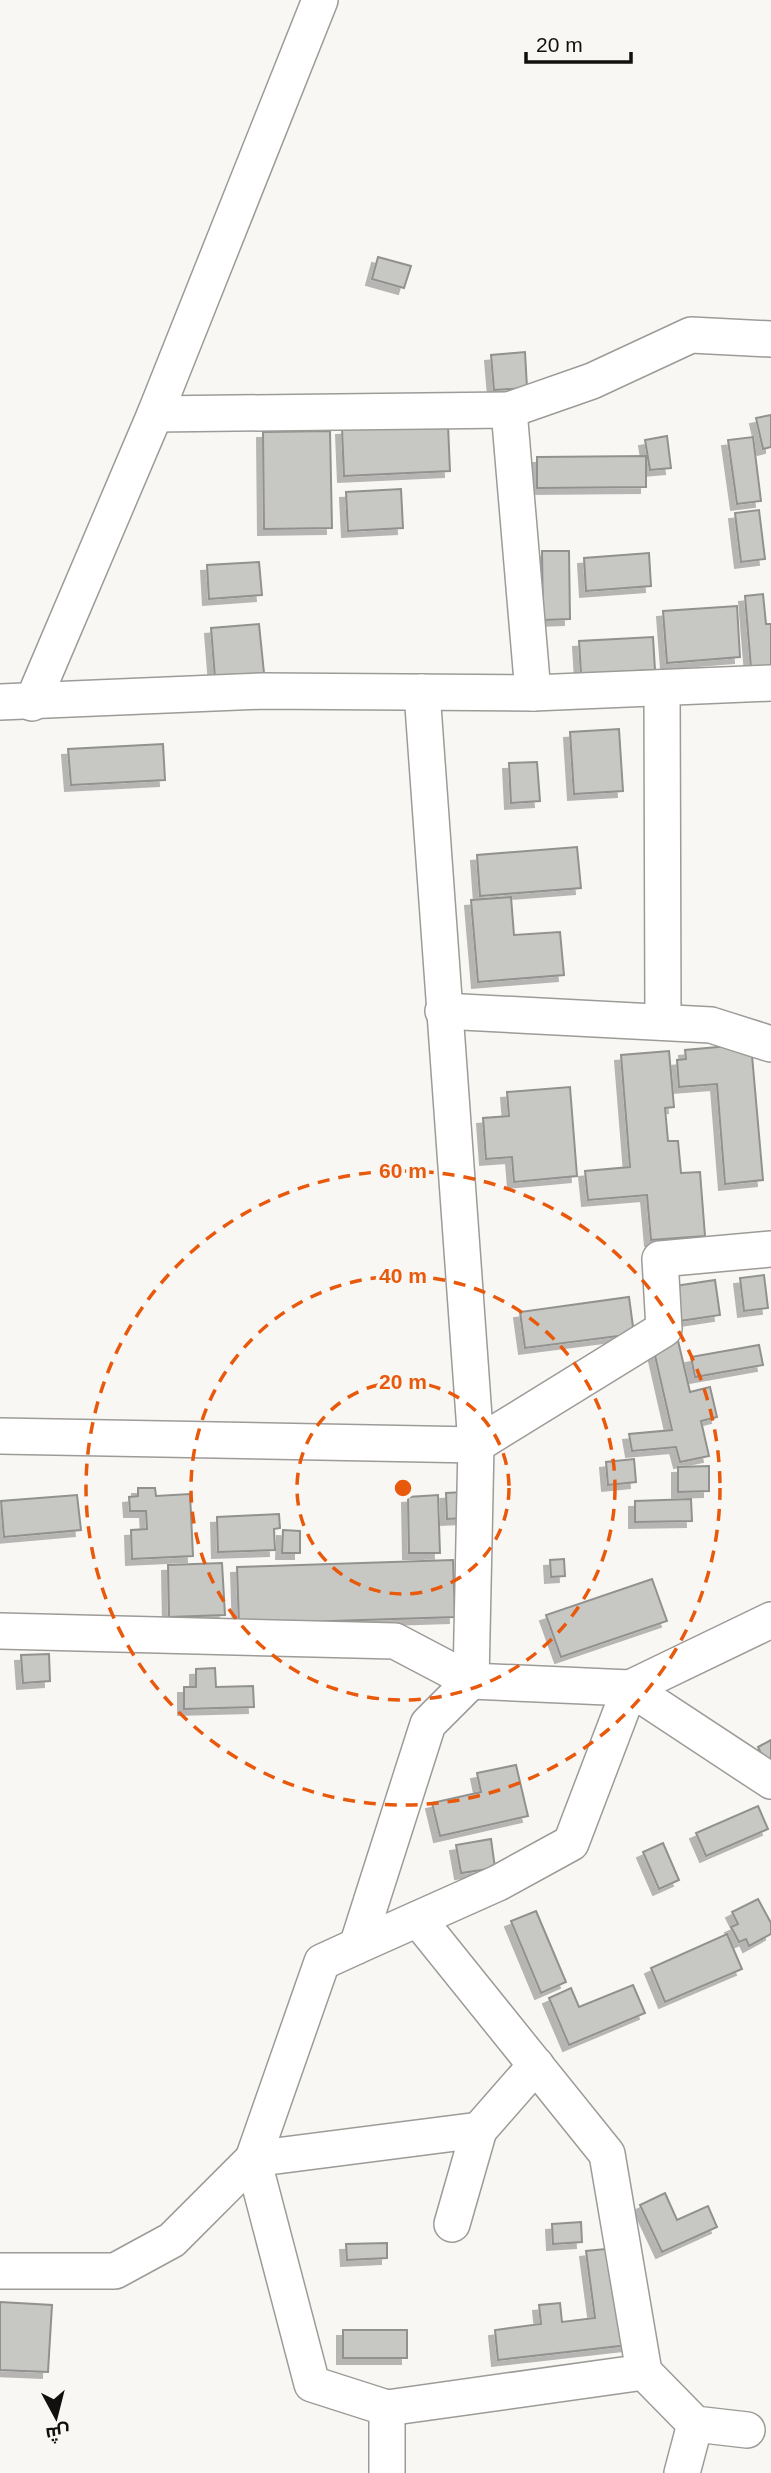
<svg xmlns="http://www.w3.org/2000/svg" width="771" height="2473" viewBox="0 0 771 2473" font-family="Arial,Cairo,sans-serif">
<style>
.building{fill:#c7c8c4;stroke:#91928f;stroke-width:2;filter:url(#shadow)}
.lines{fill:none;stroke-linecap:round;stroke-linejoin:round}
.minor-casing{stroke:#9d9b98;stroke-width:38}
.minor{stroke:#fff;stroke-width:35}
.ring{fill:none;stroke:#e8590c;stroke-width:3.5;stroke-dasharray:12 9}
.centre{fill:#e8590c;stroke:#f9f7f4;stroke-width:3.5}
.ring-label{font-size:21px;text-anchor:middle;font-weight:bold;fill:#e8590c;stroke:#f9f7f4;stroke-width:7;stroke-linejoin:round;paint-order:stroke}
</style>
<defs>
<filter id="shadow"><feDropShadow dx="-6" dy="6" stdDeviation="0" flood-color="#0004"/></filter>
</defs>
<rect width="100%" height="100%" fill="#f9f7f4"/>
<g class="building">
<polygon points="378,257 411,266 404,288 372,279"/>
<polygon points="525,352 527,388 494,390 491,355"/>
<polygon points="771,415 771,447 763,449 756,418"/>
<polygon points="448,425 450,471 344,476 342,429"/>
<polygon points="330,431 332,528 264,529 263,432"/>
<polygon points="667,436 671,468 650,470 645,440"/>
<polygon points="753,437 761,501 737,504 728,440"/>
<polygon points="646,456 646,487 537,488 537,457"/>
<polygon points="401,489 403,528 348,531 346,492"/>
<polygon points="759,510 765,559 741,562 735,513"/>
<polygon points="542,551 569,551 570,619 543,620"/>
<polygon points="649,553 651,586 586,591 584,558"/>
<polygon points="259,562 262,595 209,599 207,565"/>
<polygon points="763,594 766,624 771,624 771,667 751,668 745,596"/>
<polygon points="737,606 740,657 667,663 663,611"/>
<polygon points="259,624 264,673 215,678 211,628"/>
<polygon points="653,637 655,670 581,674 579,641"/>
<polygon points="619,729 623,791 574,794 570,732"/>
<polygon points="163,744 165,780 71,785 68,749"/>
<polygon points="537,762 540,801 511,803 509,763"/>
<polygon points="577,847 581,888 480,896 477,855"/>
<polygon points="511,897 514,935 560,932 564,975 478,982 471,900"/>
<polygon points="751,1044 763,1180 725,1184 717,1084 679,1087 677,1060 686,1059 685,1050"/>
<polygon points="669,1051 674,1107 665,1108 668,1141 678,1141 681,1173 700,1172 705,1236 651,1240 647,1195 588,1200 585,1171 630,1167 621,1055"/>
<polygon points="570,1087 577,1176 514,1182 512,1157 486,1159 483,1118 509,1116 507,1092"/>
<polygon points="764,1275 768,1308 744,1311 740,1278"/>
<polygon points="715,1280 720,1315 673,1322 668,1287"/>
<polygon points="629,1297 634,1334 525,1348 520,1312"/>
<polygon points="676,1332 690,1392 710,1387 717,1417 701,1421 709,1456 680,1462 676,1447 632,1451 629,1434 672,1430 651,1338"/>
<polygon points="759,1345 763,1365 695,1377 691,1357"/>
<polygon points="634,1459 636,1482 608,1485 606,1462"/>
<polygon points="709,1466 709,1491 678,1492 678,1467"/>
<polygon points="138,1488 155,1488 156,1496 190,1494 193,1556 132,1559 131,1530 147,1529 146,1511 130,1511 129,1497 138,1496"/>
<polygon points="464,1492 465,1518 447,1519 446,1493"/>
<polygon points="77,1495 81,1530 4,1537 1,1501"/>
<polygon points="438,1495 440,1553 409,1553 408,1497"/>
<polygon points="691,1499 692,1521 635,1522 635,1501"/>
<polygon points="279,1514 280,1528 274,1529 275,1550 218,1552 217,1517"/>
<polygon points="283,1530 300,1531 300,1553 282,1553"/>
<polygon points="564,1559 565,1576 551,1577 550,1560"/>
<polygon points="453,1560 455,1617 239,1624 237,1567"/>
<polygon points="222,1563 225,1615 169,1617 168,1565"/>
<polygon points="652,1579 667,1621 561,1657 546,1615"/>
<polygon points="49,1654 50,1681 23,1683 21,1655"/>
<polygon points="215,1668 216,1687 253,1686 254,1707 184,1709 184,1687 196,1687 196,1669"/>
<polygon points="771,1740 771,1771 770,1772 758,1747"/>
<polygon points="516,1765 528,1816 440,1836 432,1803 481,1792 477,1773"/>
<polygon points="758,1806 768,1829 706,1856 696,1833"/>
<polygon points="491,1839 495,1868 461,1873 456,1845"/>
<polygon points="663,1843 679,1880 659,1889 643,1852"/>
<polygon points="758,1899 771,1923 771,1934 749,1946 746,1939 739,1942 731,1927 738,1924 732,1912"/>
<polygon points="536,1911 566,1982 541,1993 511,1921"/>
<polygon points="727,1934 742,1969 665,2002 651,1968"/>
<polygon points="633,1985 645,2013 569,2045 549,1998 571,1988 579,2007"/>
<polygon points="665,2193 677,2220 708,2206 717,2227 662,2252 640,2205"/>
<polygon points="581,2222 582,2242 553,2244 552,2224"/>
<polygon points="387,2243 387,2258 347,2260 346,2244"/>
<polygon points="616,2248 628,2345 498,2360 495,2330 541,2324 539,2305 560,2303 562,2322 595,2318 586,2251"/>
<polygon points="0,2302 52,2305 48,2372 0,2370"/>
<rect x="343" y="2330" width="64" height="28"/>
</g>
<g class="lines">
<defs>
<g id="minor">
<polyline points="509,410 592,381 691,335 771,339"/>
<polyline points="155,414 509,410 533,693"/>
<polyline points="662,688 663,1022"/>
<polyline points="0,702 263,691 533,693 771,683"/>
<polyline points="32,703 155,414 320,0"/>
<polyline points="443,1011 711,1025 771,1044"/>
<polyline points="0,1436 476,1445 664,1329 660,1259 771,1249"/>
<polyline points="0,1631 395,1641 471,1681 630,1688 771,1620"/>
<polyline points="357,1946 498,1883 571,1843 630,1688 771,1781"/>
<polyline points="452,2224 479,2130"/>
<polyline points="0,2271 115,2271 172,2240 253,2159 479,2130 536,2065"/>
<polyline points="644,2372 695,2424 747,2430"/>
<polyline points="387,2408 644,2372 607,2154 418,1919"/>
<polyline points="387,2473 387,2408 312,2384 253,2159 322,1962 357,1946 428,1724 471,1681 476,1445 422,692"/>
<polyline points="682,2473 695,2424"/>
</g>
</defs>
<use href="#minor" class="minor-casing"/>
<use href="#minor" class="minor"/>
</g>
<g class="ring">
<circle cx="403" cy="1488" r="106"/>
<circle cx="403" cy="1488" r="212"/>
<circle cx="403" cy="1488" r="317"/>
</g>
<circle cx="403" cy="1488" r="10" class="centre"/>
<g class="ring-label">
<text x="403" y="1178">60 m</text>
<text x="403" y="1283">40 m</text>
<text x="403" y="1389">20 m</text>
</g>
<g transform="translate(56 2417) rotate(173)" stroke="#f9f7f4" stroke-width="5" paint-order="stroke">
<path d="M0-5L12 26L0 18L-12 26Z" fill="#11100f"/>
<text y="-10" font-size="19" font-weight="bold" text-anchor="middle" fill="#11100f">ش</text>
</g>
<path d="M526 52v10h105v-10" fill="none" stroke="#11100f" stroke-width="3.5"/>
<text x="536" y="52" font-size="21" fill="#11100f" stroke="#f9f7f4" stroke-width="5" paint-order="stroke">20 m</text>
</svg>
